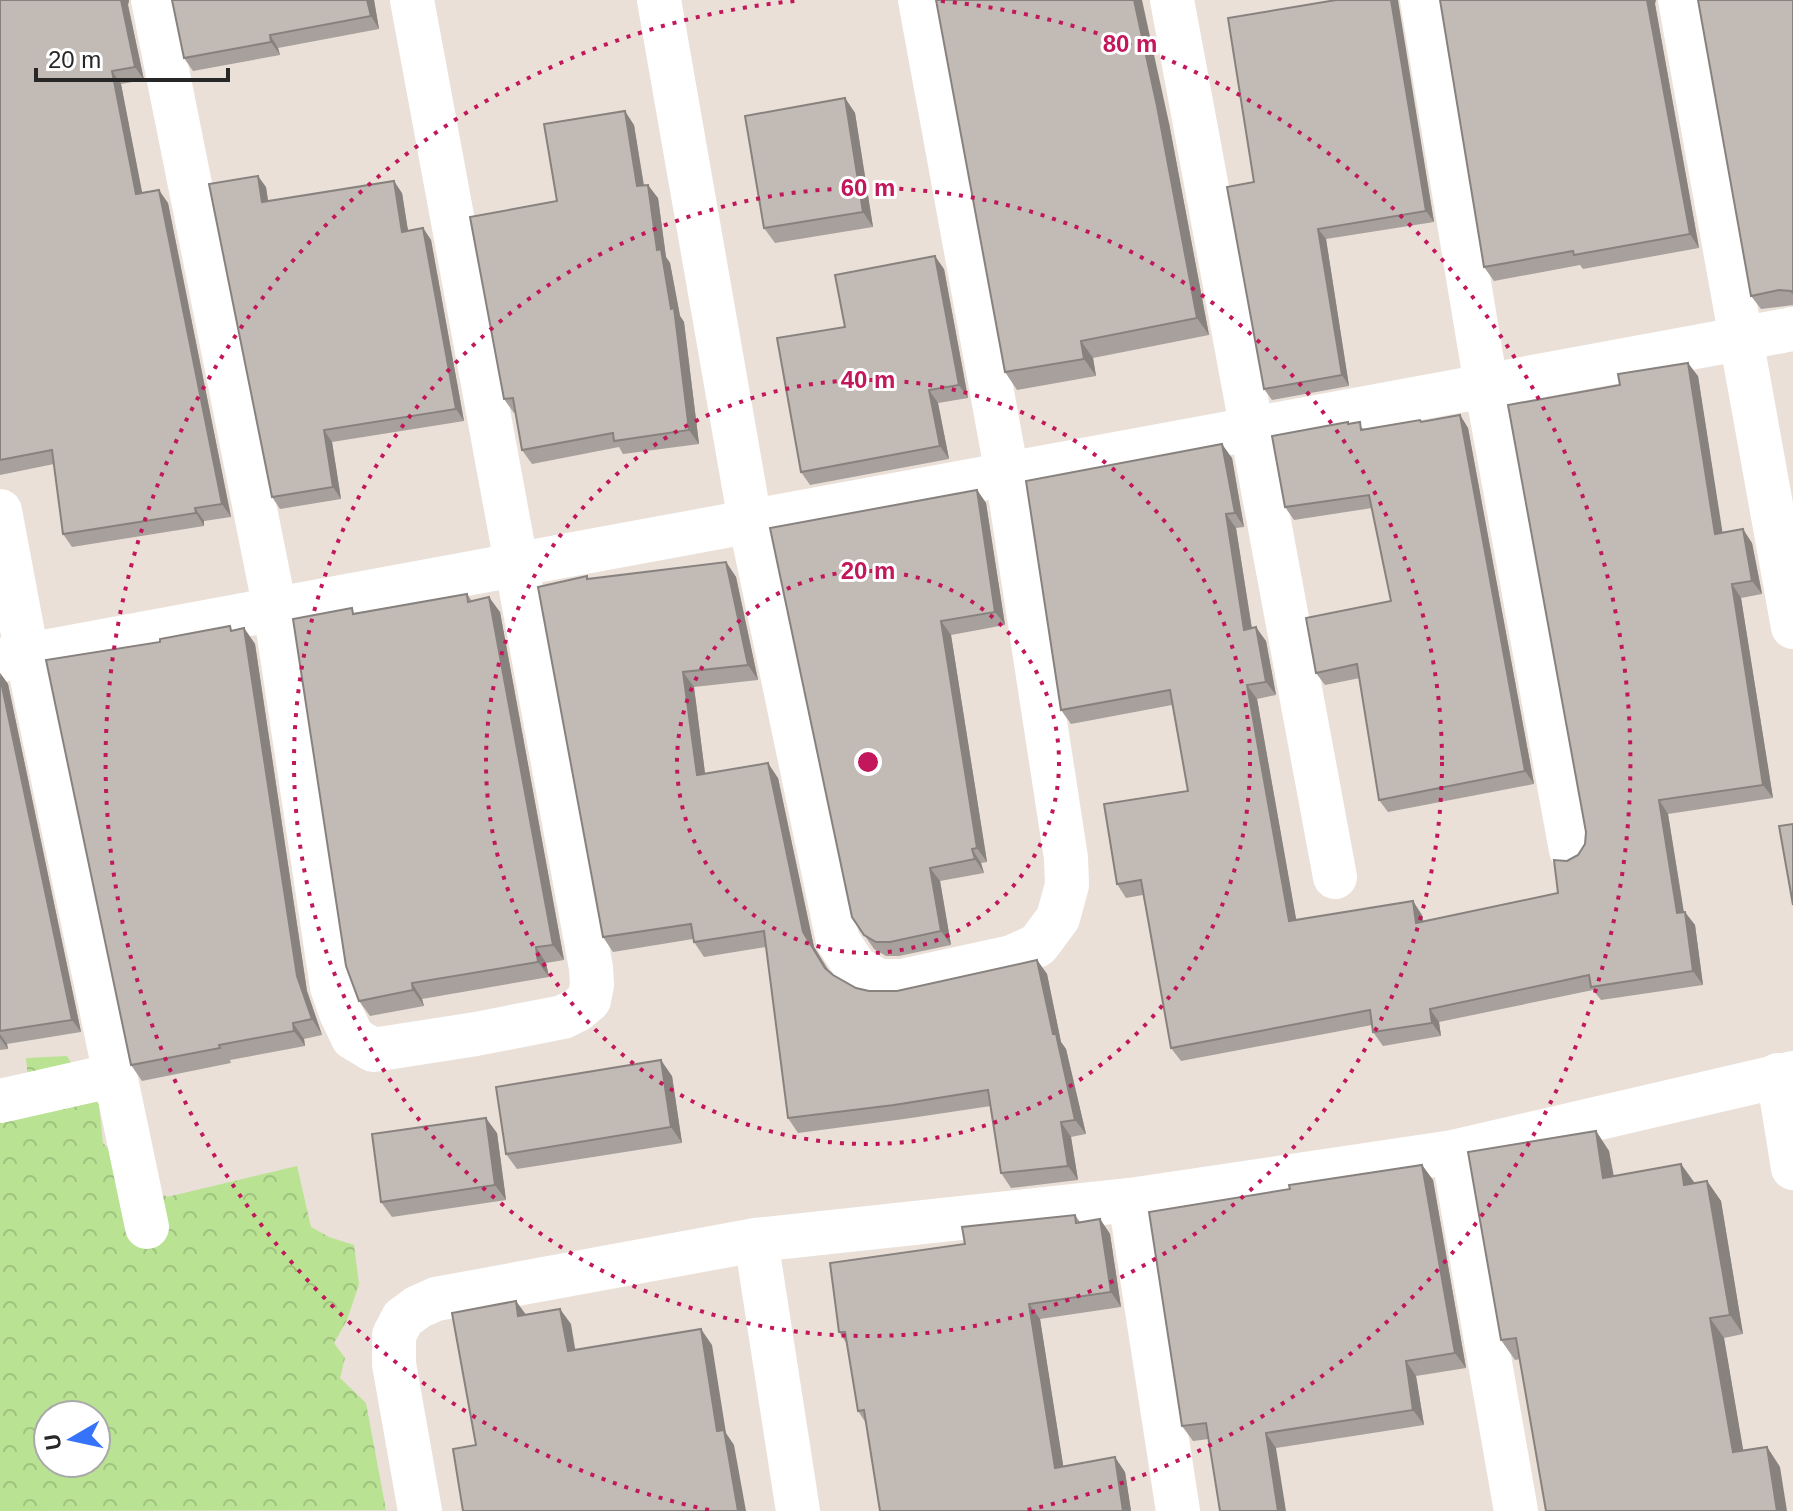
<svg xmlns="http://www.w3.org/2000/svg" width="1793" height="1511" viewBox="0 0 1793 1511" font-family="Arial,sans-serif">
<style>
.forest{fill:url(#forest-crowns);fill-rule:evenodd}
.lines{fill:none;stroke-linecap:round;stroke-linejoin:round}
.street{stroke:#fff;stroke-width:44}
.wall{fill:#a7a09c}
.shaded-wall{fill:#88827f}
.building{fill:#c2bab5;stroke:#88827f;stroke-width:2}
.ring{fill:none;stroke:#c2185b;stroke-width:4;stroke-dasharray:4 8}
.centre{fill:#c2185b;stroke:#fff;stroke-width:4}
.ring-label{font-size:24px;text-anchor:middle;font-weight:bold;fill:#c2185b;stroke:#fff;stroke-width:6;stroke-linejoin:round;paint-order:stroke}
</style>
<defs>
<pattern id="forest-crowns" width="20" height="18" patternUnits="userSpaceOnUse" patternTransform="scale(2)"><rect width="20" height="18" fill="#b9e293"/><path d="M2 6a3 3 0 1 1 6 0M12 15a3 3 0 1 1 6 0" fill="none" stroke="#9fc27f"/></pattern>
</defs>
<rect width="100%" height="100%" fill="#eae0d8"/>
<path class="forest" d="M67,1056L99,1105L103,1143L133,1175L167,1197L297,1166L311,1227L329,1237L354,1245L359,1284L347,1320L334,1343L345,1358L340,1378L366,1403L386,1510L0,1511V1099L29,1089L26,1058ZM48,1415H96V1463H48Z"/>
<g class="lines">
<g class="street">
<polyline points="153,0 275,609 332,987 341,1013 353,1038 373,1050 476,1034 563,1017 577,1010 589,1000 592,985 591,968 412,0"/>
<polyline points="659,0 750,521 838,941 856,968 879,981 902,981 1012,957 1038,945 1058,918 1067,885 1066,858 1007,474 920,0"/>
<polyline points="1172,0 1335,877"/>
<polyline points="1422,0 1486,385 1571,850"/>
<polyline points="1680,0 1793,627"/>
<polyline points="0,511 27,655 147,1227"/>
<polyline points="0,660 1793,329"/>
<polyline points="1778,1075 1793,1168"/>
<polyline points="0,1101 115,1075"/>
<polyline points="1453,1152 1516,1511"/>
<polyline points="1130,1200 1178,1511"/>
<polyline points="756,1240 798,1511"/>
<polyline points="420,1511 394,1364 394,1335 403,1318 418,1307 436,1299 756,1240 1130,1200 1453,1152 1793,1073"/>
</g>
</g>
<g class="wall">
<polygon points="0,0 129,0 128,5 144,80 121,84 142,193 168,203 231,517 204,521 204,526 72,547 63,534 54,464 0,475"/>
<polygon points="172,0 374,0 379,29 278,48 280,55 193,71 184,58"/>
<polygon points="1793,0 1793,305 1761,309 1751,296"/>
<polygon points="1397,4 1434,222 1326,239 1349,386 1272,400 1264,389 1254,182"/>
<polygon points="1655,4 1699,248 1583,269 1580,265 1494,281 1484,267"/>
<polygon points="845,98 855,113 873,227 775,243 764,228"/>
<polygon points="1169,123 1209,335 1093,358 1096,376 1017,390 1005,372"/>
<polygon points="634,125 644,185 658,198 666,257 670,263 680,316 684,322 699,444 623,454 619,447 532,464 522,450 515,413 514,413 504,399 557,201"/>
<polygon points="266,187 268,201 402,193 408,231 423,228 431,240 464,421 332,442 341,499 280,509 272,497"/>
<polygon points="944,269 968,398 938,403 949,459 810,485 801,472 845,327"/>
<polygon points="1698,376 1722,533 1752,543 1762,594 1741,598 1773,798 1668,814 1684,912 1695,925 1703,985 1601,1000 1593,990 1439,1022 1441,1036 1383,1046 1373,1032 1372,1025 1181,1061 1171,1048 1143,895 1126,898 1117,884 1188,791 1172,705 1071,724 1061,710 1232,458 1244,527 1236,528 1252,628 1266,641 1276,695 1257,699 1296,920 1422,915 1423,921 1558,893 1567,861 1578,855 1585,844"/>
<polygon points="1460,415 1468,428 1534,784 1388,812 1379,800 1360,678 1325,685 1316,673 1391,601 1372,508 1294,520 1285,507 1349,424 1365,429 1422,422"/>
<polygon points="977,490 986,503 1005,625 951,635 987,862 981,863 984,873 940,881 951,945 899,956 886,956 874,949 852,917"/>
<polygon points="726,562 736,577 758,680 694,687 705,773 778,778 814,947 828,970 833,975 856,988 869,991 897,991 1037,960 1047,974 1061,1042 1066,1049 1086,1134 1071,1137 1078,1180 1011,1188 1001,1173 991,1106 904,1119 798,1133 788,1118 766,947 704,957 694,942 693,939 613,952 603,937 587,576 589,579"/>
<polygon points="467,594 472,601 500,612 564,960 546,963 549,977 422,999 424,1006 370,1016 359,1001 355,613"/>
<polygon points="244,628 255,644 307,991 322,1035 304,1039 305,1046 230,1060 231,1063 142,1081 131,1065 234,631"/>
<polygon points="0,673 8,684 81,1032 7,1044 8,1049 0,1050"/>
<polygon points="672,1076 682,1143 517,1169 506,1154"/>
<polygon points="1596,1131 1609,1151 1614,1176 1681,1164 1695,1183 1707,1181 1721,1201 1743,1334 1724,1338 1743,1451 1767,1447 1780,1467 1520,1359 1515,1360 1501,1340"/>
<polygon points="497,1133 506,1200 392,1217 381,1202"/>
<polygon points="1422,1165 1433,1180 1466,1368 1416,1376 1424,1425 1276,1448 1209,1439 1193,1441 1182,1426 1290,1189"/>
<polygon points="1075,1215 1080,1222 1100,1219 1110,1234 1121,1307 1040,1319 1063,1466 1125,1472 1131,1511 866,1423 858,1411 847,1344 839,1332 965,1244"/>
</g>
<g class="shaded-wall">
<polygon points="121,0 129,0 128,5 144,80 135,67"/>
<polygon points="367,0 374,0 379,29 371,16"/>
<polygon points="1134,0 1142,0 1169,123 1209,335 1197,318"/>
<polygon points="1391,0 1398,0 1434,222 1426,211"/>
<polygon points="1647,0 1656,0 1655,4 1699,248 1690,234"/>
<polygon points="270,35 278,48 280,55 271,42"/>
<polygon points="112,71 121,84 145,207 136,194"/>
<polygon points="845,98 855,113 873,227 863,212"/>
<polygon points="625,111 634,125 646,200 637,186"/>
<polygon points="258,176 266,187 270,214 262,202"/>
<polygon points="394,181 402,193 410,243 402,232"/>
<polygon points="648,185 658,198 666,257 670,263 680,316 684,322 699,444 689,430 657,250"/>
<polygon points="159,190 168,203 231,517 222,504"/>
<polygon points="423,228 431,240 464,421 456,409"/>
<polygon points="1318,229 1326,239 1349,386 1342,375"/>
<polygon points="935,256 944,269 968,398 959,385"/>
<polygon points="1081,341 1093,358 1096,376 1084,359"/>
<polygon points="1688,363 1698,376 1725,548 1715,534"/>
<polygon points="929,390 938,403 949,459 940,446"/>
<polygon points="1460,415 1468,428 1534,784 1525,771"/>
<polygon points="324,430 332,442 341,499 333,487"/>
<polygon points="1222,444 1232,458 1244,527 1235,513"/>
<polygon points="977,490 986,503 1005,625 995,612"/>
<polygon points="195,508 204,521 204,526 196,513"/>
<polygon points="1226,514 1236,528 1254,643 1244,630"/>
<polygon points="1743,529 1752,543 1762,594 1752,581"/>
<polygon points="726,562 736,577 758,680 748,665"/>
<polygon points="1732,584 1741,598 1773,798 1763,785"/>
<polygon points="489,597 500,612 564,960 553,945"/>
<polygon points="941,621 951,635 987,862 977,848"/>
<polygon points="1256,627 1266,641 1276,695 1266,682"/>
<polygon points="244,628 255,644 307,991 322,1035 312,1019 297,976"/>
<polygon points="683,672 694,687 707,789 697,775"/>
<polygon points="0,673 8,684 81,1032 72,1020"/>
<polygon points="1247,685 1257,699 1299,935 1289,921"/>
<polygon points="768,763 778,778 814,947 836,982 803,932"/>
<polygon points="1659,800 1668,814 1686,927 1677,913"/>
<polygon points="972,849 981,863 984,873 975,859"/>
<polygon points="930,868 940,881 951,945 941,931"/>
<polygon points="1413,901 1422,915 1426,937 1416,923"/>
<polygon points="1685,912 1695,925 1703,985 1693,971"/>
<polygon points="536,947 546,963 549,977 538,962"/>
<polygon points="1037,960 1047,974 1061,1042 1066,1049 1086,1134 1075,1120 1053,1034"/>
<polygon points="412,983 422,999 424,1006 413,990"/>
<polygon points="1430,1009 1439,1022 1441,1036 1432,1023"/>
<polygon points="293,1023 304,1039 305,1046 294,1031"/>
<polygon points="0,1034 7,1044 8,1049 0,1038"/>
<polygon points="661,1060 672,1076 682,1143 671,1127"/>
<polygon points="486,1118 497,1133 506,1200 495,1185"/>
<polygon points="1061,1122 1071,1137 1078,1180 1068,1166"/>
<polygon points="1596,1131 1609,1151 1617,1197 1603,1178"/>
<polygon points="1681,1164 1695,1184 1684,1185"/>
<polygon points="1422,1165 1433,1180 1466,1368 1455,1353"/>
<polygon points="1707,1181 1721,1201 1743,1334 1730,1315"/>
<polygon points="1100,1219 1110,1234 1121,1307 1111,1292"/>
<polygon points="516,1301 527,1316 518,1316"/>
<polygon points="1029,1304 1040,1319 1066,1483 1055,1468"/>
<polygon points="560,1309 571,1324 578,1366 568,1351"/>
<polygon points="1710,1318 1724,1338 1747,1472 1733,1452"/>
<polygon points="701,1329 712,1345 726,1433 734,1445 746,1511 738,1511 717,1431"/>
<polygon points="1406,1361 1416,1376 1424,1425 1413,1410"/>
<polygon points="1266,1433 1276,1448 1286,1511 1278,1511"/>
<polygon points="1767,1447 1780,1467 1787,1511 1777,1511"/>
<polygon points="1115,1457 1125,1472 1131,1511 1123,1511"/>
</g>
<g class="building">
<polygon points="0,0 121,0 135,67 112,71 136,194 159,190 222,504 195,508 196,513 63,534 52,450 0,460"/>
<polygon points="172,0 367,0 371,16 270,35 271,42 184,58"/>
<polygon points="936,0 1134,0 1157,106 1197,318 1081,341 1084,359 1005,372"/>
<polygon points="1336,0 1391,0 1426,211 1318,229 1342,375 1264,389 1227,187 1254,182 1228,18"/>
<polygon points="1440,0 1647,0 1690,234 1574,255 1573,251 1484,267"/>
<polygon points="1698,0 1793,0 1793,293 1791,291 1779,290 1751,296"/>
<polygon points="845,98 863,212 764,228 745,116"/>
<polygon points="625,111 637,186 648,185 657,250 661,249 671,309 674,308 689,430 614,441 613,433 522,450 513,398 504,399 470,217 557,201 544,124"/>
<polygon points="258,176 262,202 394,181 402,232 423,228 456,409 324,430 333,487 272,497 209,184"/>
<polygon points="935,256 959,385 929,390 940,446 801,472 777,338 845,327 835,275"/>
<polygon points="1688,363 1715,534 1743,529 1752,581 1732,584 1763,785 1659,800 1677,913 1685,912 1693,971 1591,987 1589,975 1430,1009 1432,1023 1373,1032 1370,1010 1171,1048 1141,880 1117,884 1104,804 1188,791 1170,690 1061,710 1026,481 1222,444 1235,513 1226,514 1244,630 1256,627 1266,682 1247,685 1289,921 1413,901 1416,923 1558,893 1554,860 1567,861 1578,855 1585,844 1586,832 1508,405 1620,385 1618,374"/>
<polygon points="1460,415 1525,771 1379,800 1357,664 1316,673 1306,618 1391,601 1369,495 1285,507 1272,436 1348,422 1348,424 1360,422 1361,430 1420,420 1421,422"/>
<polygon points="977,490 995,612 941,621 977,848 972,849 975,859 930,868 941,931 890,942 876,942 864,935 852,917 770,528"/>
<polygon points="726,562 748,665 683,672 697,775 768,763 803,932 825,968 833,975 856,988 869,991 897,991 1037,960 1053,1034 1056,1034 1075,1120 1061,1122 1068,1166 1001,1173 988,1090 894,1105 788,1118 764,931 694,942 691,924 603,937 538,587 587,576 587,579"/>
<polygon points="467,594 468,602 489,597 553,945 536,947 538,962 412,983 413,990 359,1001 346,966 293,619 352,608 353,614"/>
<polygon points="230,626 231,631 244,628 297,976 312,1019 293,1023 294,1031 219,1045 220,1048 131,1065 46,660 160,642 160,639"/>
<polygon points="0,677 72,1020 0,1031"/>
<polygon points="1793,824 1793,905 1779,826"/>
<polygon points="661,1060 671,1127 506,1154 496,1087"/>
<polygon points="486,1118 495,1185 381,1202 372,1134"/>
<polygon points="1596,1131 1603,1178 1681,1164 1684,1185 1707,1181 1730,1315 1710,1318 1733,1452 1767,1447 1777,1511 1546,1511 1516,1338 1501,1340 1468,1152"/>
<polygon points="1422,1165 1455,1353 1406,1361 1413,1410 1266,1433 1278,1511 1220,1511 1206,1423 1182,1426 1149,1212 1290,1189 1289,1185"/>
<polygon points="1075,1215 1076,1223 1100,1219 1111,1292 1029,1304 1055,1468 1115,1457 1123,1511 880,1511 864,1410 858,1411 845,1332 839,1332 830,1263 965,1244 962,1227"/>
<polygon points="516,1301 518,1316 560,1309 568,1351 701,1329 717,1431 724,1430 738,1511 463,1511 453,1449 476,1445 452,1313"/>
</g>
<g class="ring">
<circle cx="868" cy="762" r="191"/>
<circle cx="868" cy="762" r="382"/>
<circle cx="868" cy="762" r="574"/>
<path d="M709 1510A765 765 0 0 1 795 1M941 1A765 765 0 0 1 1027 1510"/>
</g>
<circle cx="868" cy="762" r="12" class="centre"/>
<g class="ring-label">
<text x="1130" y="52">80 m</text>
<text x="868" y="196">60 m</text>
<text x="868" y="388">40 m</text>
<text x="868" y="579">20 m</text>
</g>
<g transform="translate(72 1439) rotate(261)"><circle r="38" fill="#ffffff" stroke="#a9a9a9" stroke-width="2"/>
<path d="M0-6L14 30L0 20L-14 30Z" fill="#3574fa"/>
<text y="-12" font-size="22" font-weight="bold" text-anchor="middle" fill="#272727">U</text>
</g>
<path d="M36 68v12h192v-12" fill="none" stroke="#272727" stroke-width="4"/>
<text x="48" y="68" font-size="24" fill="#272727" stroke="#ffffff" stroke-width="6" paint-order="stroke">20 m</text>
</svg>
